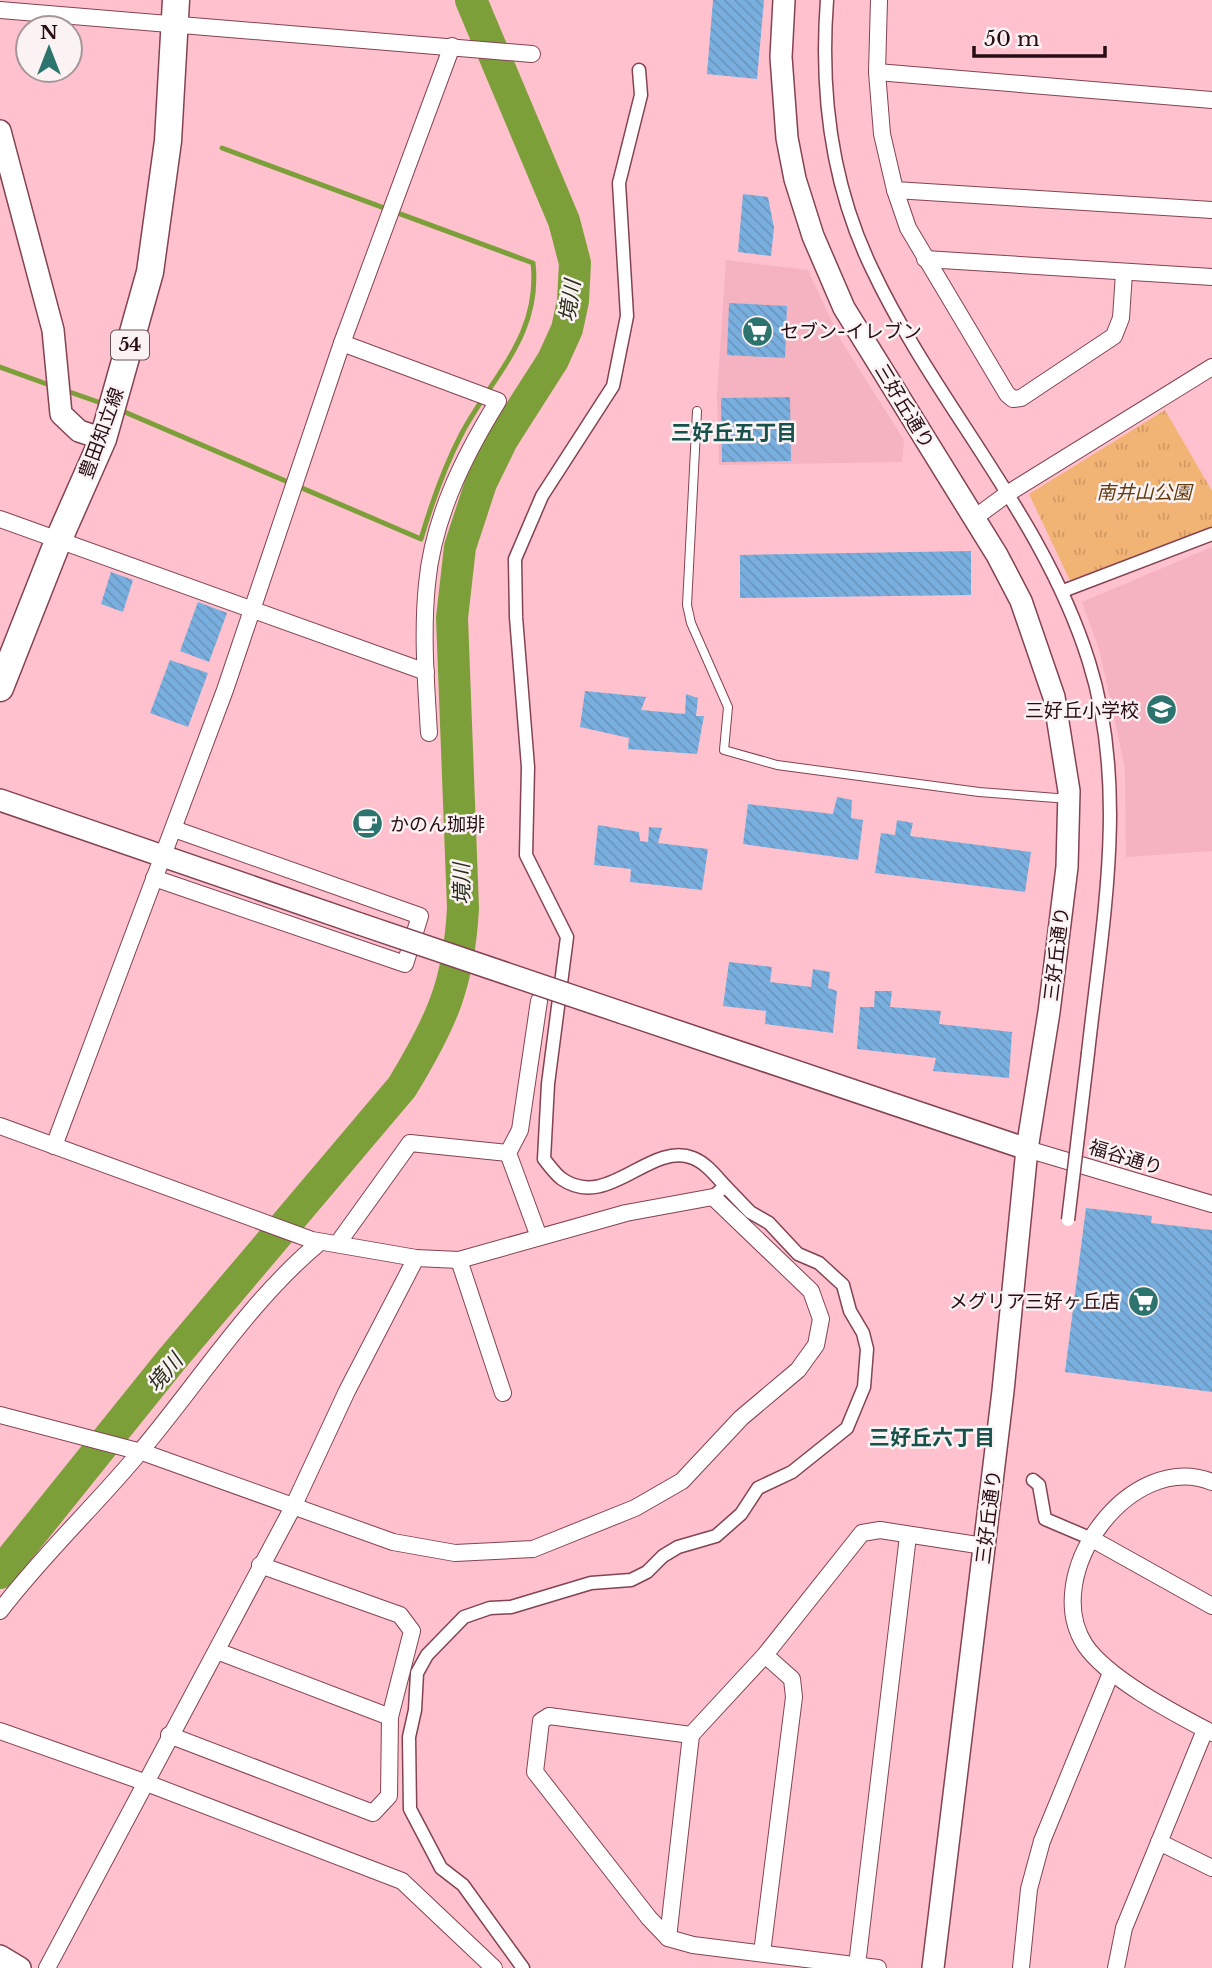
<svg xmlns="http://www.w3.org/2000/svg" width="1212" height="1968" viewBox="0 0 1212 1968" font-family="'Libre Baskerville','Noto Sans JP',serif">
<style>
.built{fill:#f5b2c0}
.grass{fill:url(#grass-tufts)}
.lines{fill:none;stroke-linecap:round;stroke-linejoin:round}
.stream{stroke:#7d9f3a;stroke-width:5}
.river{stroke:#7d9f3a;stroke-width:32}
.building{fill:url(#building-back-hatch)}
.service-casing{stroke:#834352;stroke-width:10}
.pedestrian-casing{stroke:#834352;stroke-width:15}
.minor-casing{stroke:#834352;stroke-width:18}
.tertiary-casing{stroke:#834352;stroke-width:24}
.primary-casing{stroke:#834352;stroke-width:29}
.service{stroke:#fff;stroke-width:8}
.pedestrian{stroke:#fff;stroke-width:12}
.minor{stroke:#fff;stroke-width:16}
.tertiary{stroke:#fff;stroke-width:21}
.primary{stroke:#fff;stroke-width:26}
.pedestrian-bridge-casing{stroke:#834352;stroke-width:15;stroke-linecap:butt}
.tertiary-bridge-casing{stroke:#834352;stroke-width:24;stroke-linecap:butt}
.pedestrian-bridge{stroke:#fff;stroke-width:12}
.tertiary-bridge{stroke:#fff;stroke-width:21}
.labels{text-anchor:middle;stroke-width:5;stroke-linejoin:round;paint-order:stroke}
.shield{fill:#fbf2f4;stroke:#675257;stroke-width:2}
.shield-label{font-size:18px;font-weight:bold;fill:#270d14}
.poi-label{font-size:19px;fill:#270d14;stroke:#fbf2f4;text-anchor:start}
.street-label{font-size:19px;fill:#270d14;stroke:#fbf2f4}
.park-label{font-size:19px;font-style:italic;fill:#613a0b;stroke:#fbf2f4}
.water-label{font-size:21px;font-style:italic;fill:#262e18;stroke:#fbf2f4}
.neighbourhood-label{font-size:21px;font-weight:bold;fill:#16514b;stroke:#fbf2f4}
</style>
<defs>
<pattern id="grass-tufts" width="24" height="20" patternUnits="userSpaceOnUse" patternTransform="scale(1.75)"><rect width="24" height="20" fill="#f2b474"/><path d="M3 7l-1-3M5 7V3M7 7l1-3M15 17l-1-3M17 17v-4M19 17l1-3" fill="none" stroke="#d09a64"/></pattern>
<pattern id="building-back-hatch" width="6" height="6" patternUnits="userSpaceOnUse" patternTransform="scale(1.75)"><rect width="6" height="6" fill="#79afde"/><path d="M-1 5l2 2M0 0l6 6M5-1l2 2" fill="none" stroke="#6995be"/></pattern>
</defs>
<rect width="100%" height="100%" fill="#fec1cd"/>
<g class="built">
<polygon points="726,260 808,270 840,339 904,440 902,462 719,465 717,396"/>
<polygon points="1212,547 1212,851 1126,857 1125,768 1100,652 1082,602"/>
</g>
<polygon class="grass" points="1165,410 1212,491 1212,528 1073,587 1029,494"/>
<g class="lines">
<g class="stream">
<polyline points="0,367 55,387"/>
<polyline points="64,390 104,404"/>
<path d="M120,410L421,539C432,502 444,467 462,433C494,374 541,334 533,263L222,148"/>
</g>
<path class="river" d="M0,1573L172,1359L402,1087C441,1023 459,984 463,908L452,618L460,547L481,483L502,440L553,360L567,329L573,301L575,263L564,221L471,0"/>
</g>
<g class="building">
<polygon points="713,0 764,0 757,79 707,74"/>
<polygon points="743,194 768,197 774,228 771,256 738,252"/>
<polygon points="729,303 787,306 785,358 727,355"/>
<polygon points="790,397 791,461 722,462 721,398"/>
<polygon points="971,551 971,595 740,598 740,555"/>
<polygon points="111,572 133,580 123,612 101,604"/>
<polygon points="198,602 227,613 209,662 180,651"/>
<polygon points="170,660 208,673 188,727 150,713"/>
<polygon points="585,691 646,697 641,710 685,714 686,694 698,698 696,716 704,716 697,754 628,749 629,738 580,727"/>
<polygon points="837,797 852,800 851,818 863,820 858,860 743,844 748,804 833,814"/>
<polygon points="897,820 913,823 910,836 1031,852 1025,892 875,873 881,833 895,835"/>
<polygon points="598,825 639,832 640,841 648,842 649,827 662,828 658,843 708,849 702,890 630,882 631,869 594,865"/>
<polygon points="729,962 772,967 770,982 811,987 813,969 830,972 828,988 837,991 833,1033 765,1024 766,1011 723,1006"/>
<polygon points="875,991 892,991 890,1007 941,1011 939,1024 1012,1032 1009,1078 933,1071 936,1058 857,1049 860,1007 874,1007"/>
<polygon points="1086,1208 1152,1216 1151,1223 1212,1230 1212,1392 1065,1372"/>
</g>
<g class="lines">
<defs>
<polyline id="service" points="697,411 687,605 691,623 728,707 724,750 777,765 979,792 1069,799"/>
<g id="pedestrian">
<path d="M827,0C820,92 831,184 872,269C936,405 1044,517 1089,662C1129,789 1102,924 1088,1053"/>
<path d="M639,70L641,95L619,183L627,316L613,386L542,496L515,559L516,617L528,767L526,855L567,937L548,1084L544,1159C549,1165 555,1174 562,1179C608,1211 650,1141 693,1158C706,1163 716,1176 725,1186L713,1197"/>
<polyline points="1063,591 1212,534"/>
<polyline points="1033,1480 1039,1485 1045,1519 1092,1539"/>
<polyline points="523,1968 463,1885 441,1868 410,1809 409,1737 415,1710 417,1673 427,1655 464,1617 490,1608 511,1607 591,1583 631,1580 647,1572 663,1556 678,1547 716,1536 741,1514 758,1488 792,1472 847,1428 864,1387 867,1349 863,1333 850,1311 843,1285 819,1263 798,1254 769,1223 750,1212 725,1186"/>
</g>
<g id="minor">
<polyline points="879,0 877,72 882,134 895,190 908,228 1007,394 1013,399 1021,398 1114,336 1121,318 1124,273"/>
<polyline points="0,10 532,54"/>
<polyline points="877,72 1212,100"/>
<polyline points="895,190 1212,210"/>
<polyline points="925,259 1212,277"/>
<path d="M342,343L498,401C464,456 433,518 427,584C422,633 426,683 429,733"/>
<polyline points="0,519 426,672"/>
<polyline points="973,519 1007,494 1212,367"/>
<polyline points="154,878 405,964 420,916 174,829"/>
<polyline points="539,1001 520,1130 508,1153 539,1237"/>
<polyline points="0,1126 312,1240 416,1258 459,1260 626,1213 713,1197 811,1291 821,1319 816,1345 798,1370 741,1418 682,1481 635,1508 533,1549 455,1553 393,1542 145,1453 0,1415"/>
<polyline points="54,1146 225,690 342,343 452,46"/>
<polyline points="1027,1149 1212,1204"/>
<polyline points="338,1243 410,1143 508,1153"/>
<polyline points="459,1260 503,1393"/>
<path d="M1212,1482C1131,1449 1039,1574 1085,1645C1108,1679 1176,1714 1212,1733"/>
<polyline points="1092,1539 1212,1606"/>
<path d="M0,1611C41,1557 90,1511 134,1459C196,1387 246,1304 320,1242"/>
<polyline points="217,1651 390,1717"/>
<polyline points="0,1731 144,1782 402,1881 494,1968"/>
<polyline points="169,1735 373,1813 389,1796 390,1717 412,1631 400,1615 260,1565"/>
<polyline points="1159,1842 1212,1868"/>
<polyline points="668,1938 691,1735"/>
<polyline points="762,1953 794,1697 792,1679 765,1655"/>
<polyline points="857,1965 908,1536"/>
<polyline points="47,1968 293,1507 347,1391 416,1258"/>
<polyline points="878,1968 693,1945 668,1938 649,1918 535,1772 541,1721 549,1716 691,1735 765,1655 862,1533 880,1530 984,1546"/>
<polyline points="1021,1968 1029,1889 1042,1841 1111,1673"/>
<polyline points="1116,1968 1124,1928 1205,1730"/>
</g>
<g id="tertiary">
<polyline points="784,0 781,57 787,138 795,179 813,236 844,308 997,555 1021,601 1054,697 1069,791 1067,867 1049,1012 1027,1149 1003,1391 933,1968"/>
<polyline points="0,131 53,330 61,414 79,431 103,439"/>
<polyline points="0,800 360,924"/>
<polyline points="623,1013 1027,1149"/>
<polyline points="0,1956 20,1968"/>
</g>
<polyline id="primary" points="0,688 58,541 103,439 150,272 168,141 176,0"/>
</defs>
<use href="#service" class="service-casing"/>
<use href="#pedestrian" class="pedestrian-casing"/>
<use href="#minor" class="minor-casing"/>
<use href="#tertiary" class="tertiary-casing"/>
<use href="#primary" class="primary-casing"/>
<use href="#service" class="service"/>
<use href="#pedestrian" class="pedestrian"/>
<use href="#minor" class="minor"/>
<use href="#tertiary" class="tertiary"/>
<use href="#primary" class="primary"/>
<defs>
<polyline id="pedestrian-bridge" points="1068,1220 1088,1053"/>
<polyline id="tertiary-bridge" points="360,924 623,1013"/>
</defs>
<use href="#pedestrian-bridge" class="pedestrian-bridge-casing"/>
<use href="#tertiary-bridge" class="tertiary-bridge-casing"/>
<use href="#pedestrian-bridge" class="pedestrian-bridge"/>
<use href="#tertiary-bridge" class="tertiary-bridge"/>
</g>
<defs>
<symbol id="supermarket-disc" viewBox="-11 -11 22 22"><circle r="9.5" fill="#2c746d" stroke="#fbf2f4"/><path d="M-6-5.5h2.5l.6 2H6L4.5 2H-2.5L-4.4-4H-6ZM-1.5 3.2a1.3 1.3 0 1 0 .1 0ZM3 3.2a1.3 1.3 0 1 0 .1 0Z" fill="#fff"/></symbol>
<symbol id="school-disc" viewBox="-11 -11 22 22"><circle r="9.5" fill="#2c746d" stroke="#fbf2f4"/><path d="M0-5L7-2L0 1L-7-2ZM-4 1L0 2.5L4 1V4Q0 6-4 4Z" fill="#fff"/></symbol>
<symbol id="cafe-disc" viewBox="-11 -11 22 22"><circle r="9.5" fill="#2c746d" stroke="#fbf2f4"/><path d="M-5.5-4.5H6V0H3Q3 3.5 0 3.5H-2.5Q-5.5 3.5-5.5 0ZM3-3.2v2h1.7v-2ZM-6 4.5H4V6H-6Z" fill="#fff"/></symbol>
</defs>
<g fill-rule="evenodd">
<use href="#supermarket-disc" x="740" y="314" width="35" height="35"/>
<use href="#school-disc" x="1144" y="692" width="35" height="35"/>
<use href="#cafe-disc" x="350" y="806" width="35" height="35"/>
<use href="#supermarket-disc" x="1126" y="1284" width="35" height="35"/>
</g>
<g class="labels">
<rect class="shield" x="111" y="330.5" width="38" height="29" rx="5"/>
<g class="shield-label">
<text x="130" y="351">54</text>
</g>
<g class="poi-label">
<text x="780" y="338">セブン-イレブン</text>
<text x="1139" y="717" text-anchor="end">三好丘小学校</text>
<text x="390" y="831">かのん珈琲</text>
<text x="1120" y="1308" text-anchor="end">メグリア三好ヶ丘店</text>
</g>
<g class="street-label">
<text transform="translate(905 406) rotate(59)" y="7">三好丘通り</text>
<text transform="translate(101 433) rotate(-70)" y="7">豊田知立線</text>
<text transform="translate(1056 954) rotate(-83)" y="7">三好丘通り</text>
<text transform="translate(1126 1157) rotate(17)" y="7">福谷通り</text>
<text transform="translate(988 1517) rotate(-83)" y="7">三好丘通り</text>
</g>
<g class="park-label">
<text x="1144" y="499">南井山公園</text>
</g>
<g class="water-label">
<text transform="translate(570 301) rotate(-82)" y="7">境川</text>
<text transform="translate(462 884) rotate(-91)" y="7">境川</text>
<text transform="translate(165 1373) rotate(-50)" y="7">境川</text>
</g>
<g class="neighbourhood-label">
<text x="734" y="440">三好丘五丁目</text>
<text x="932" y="1445">三好丘六丁目</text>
</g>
</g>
<g transform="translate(49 49)"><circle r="33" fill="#fbf2f4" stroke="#a6969a" stroke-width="2"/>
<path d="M0-5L12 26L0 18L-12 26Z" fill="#2c746d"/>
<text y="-10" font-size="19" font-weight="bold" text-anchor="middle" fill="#270d14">N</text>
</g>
<path d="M974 46v10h131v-10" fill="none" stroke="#270d14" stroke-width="3.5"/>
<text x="984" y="46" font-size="21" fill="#270d14" stroke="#fbf2f4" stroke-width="5" paint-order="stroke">50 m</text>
</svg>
